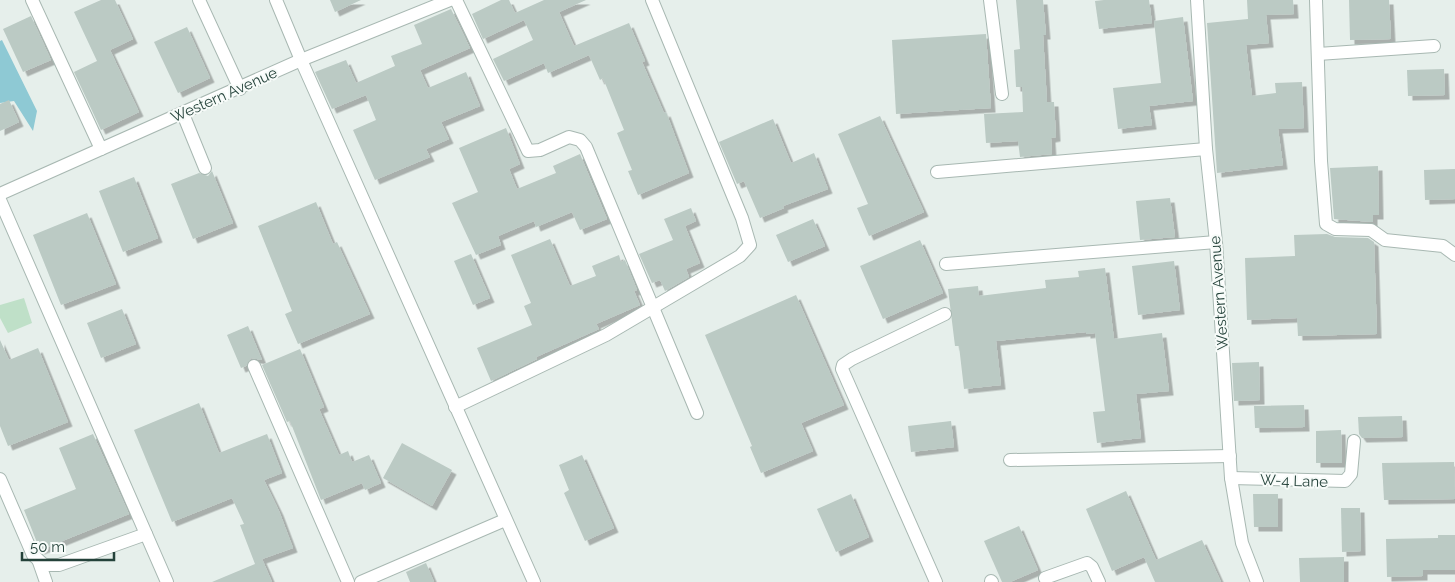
<svg xmlns="http://www.w3.org/2000/svg" width="1455" height="582" viewBox="0 0 1455 582" font-family="Raleway,sans-serif">
<style>
.green{fill:#bfe0c8}
.water{fill:#8ec9d4}
.building{fill:#bbcac4;filter:url(#shadow)}
.lines{fill:none;stroke-linecap:round;stroke-linejoin:round}
.minor-casing{stroke:#a8b8b2;stroke-width:14}
.minor{stroke:#fff;stroke-width:12}
.labels{text-anchor:middle;stroke-width:4;stroke-linejoin:round;paint-order:stroke}
.street-label{font-size:15px;fill:#24423a;stroke:#f7fbf9}
</style>
<defs>
<filter id="shadow"><feDropShadow dx="4.5" dy="4.5" stdDeviation="0" flood-color="#0004"/></filter>
</defs>
<rect width="100%" height="100%" fill="#e6efeb"/>
<polygon class="green" points="24,298 32,323 8,333 0,318 0,305"/>
<polygon class="water" points="2,40 37,111 33,131 14,101 0,103 0,41"/>
<g class="building">
<polygon points="101,0 115,0 133,39 110,50 139,112 101,130 74,72 97,61 74,12"/>
<polygon points="330,0 361,0 335,12"/>
<polygon points="501,0 509,0 515,13 544,0 586,0 559,12 574,46 629,23 645,61 642,62 664,113 666,112 689,173 638,195 628,171 632,170 617,133 624,130 603,78 600,80 589,55 548,73 544,63 504,81 493,59 533,40 524,20 483,39 472,14"/>
<polygon points="1016,0 1043,0 1046,35 1043,35 1047,102 1054,102 1056,137 1051,138 1052,154 1020,157 1018,141 986,143 984,114 1023,112 1022,87 1016,87 1014,50 1020,49"/>
<polygon points="1104,0 1149,0 1152,23 1099,29 1095,1"/>
<polygon points="1247,0 1293,0 1294,14 1266,15 1269,43 1246,45 1252,96 1276,93 1275,83 1302,82 1304,128 1278,129 1283,165 1217,173 1207,23 1248,19"/>
<polygon points="1349,0 1389,0 1391,39 1350,40"/>
<polygon points="451,9 470,48 420,70 428,88 466,72 480,106 441,122 449,139 426,149 430,157 375,180 353,130 376,120 366,95 332,109 315,72 346,60 356,83 395,66 391,56 422,44 414,25"/>
<polygon points="31,16 51,60 23,72 3,29"/>
<polygon points="1183,17 1193,101 1149,106 1152,125 1118,129 1113,88 1161,83 1154,21"/>
<polygon points="187,27 210,78 178,93 154,42"/>
<polygon points="986,34 991,108 896,114 892,40"/>
<polygon points="1444,69 1445,95 1408,96 1407,70"/>
<polygon points="9,100 19,122 0,131 0,104"/>
<polygon points="880,116 924,212 869,236 857,208 868,204 838,134"/>
<polygon points="773,119 791,163 814,153 828,189 783,206 784,208 760,218 744,181 737,184 719,142"/>
<polygon points="506,128 520,164 509,169 517,189 556,173 553,166 580,154 607,219 580,230 572,212 536,227 534,221 498,236 501,245 476,255 452,203 478,192 459,148"/>
<polygon points="1378,166 1379,215 1373,215 1373,222 1334,219 1330,168"/>
<polygon points="1455,169 1455,199 1425,200 1424,170"/>
<polygon points="212,171 233,223 193,239 171,184 199,173 208,176"/>
<polygon points="134,177 158,238 123,252 99,191"/>
<polygon points="1170,198 1175,237 1140,240 1136,201"/>
<polygon points="316,202 333,244 337,242 370,314 298,344 285,314 292,311 258,226"/>
<polygon points="691,208 696,221 685,226 700,263 686,269 689,277 665,291 660,280 652,283 639,254 673,240 664,219"/>
<polygon points="87,213 116,284 61,305 33,235"/>
<polygon points="813,219 825,246 788,262 776,235"/>
<polygon points="1327,234 1335,237 1368,238 1374,242 1377,334 1298,336 1297,318 1247,320 1245,258 1295,256 1294,235"/>
<polygon points="550,239 570,286 596,276 592,266 619,255 621,262 625,260 637,290 634,291 640,305 596,324 599,329 536,357 537,359 491,381 477,348 532,325 524,306 531,303 511,255"/>
<polygon points="920,240 943,293 883,319 860,266"/>
<polygon points="471,254 490,298 473,305 454,261"/>
<polygon points="1174,261 1180,310 1138,315 1132,266"/>
<polygon points="1105,268 1114,339 1162,333 1169,391 1136,394 1141,438 1097,443 1093,412 1105,411 1095,333 1086,334 1086,332 996,341 1001,385 964,389 959,346 955,346 948,289 978,286 979,296 1046,288 1045,280 1079,277 1078,271"/>
<polygon points="796,295 844,405 801,423 813,451 761,473 750,447 752,446 705,335"/>
<polygon points="122,309 136,344 101,358 87,323"/>
<polygon points="248,326 262,360 251,358 246,366 241,368 227,335"/>
<polygon points="0,340 9,360 38,348 68,422 8,446 0,426"/>
<polygon points="300,349 324,407 319,409 339,455 348,451 352,462 369,455 381,483 365,490 362,483 321,500 290,421 287,422 262,365"/>
<polygon points="1259,362 1260,400 1234,401 1232,363"/>
<polygon points="199,403 219,453 267,434 282,473 264,480 279,511 293,548 262,559 272,582 212,582 255,564 240,525 244,524 232,498 172,522 150,469 134,430"/>
<polygon points="1304,405 1305,427 1255,428 1254,406"/>
<polygon points="1402,416 1403,437 1362,438 1359,434 1358,417"/>
<polygon points="951,421 954,447 911,452 908,426"/>
<polygon points="1341,430 1342,463 1316,463 1316,431"/>
<polygon points="93,434 129,514 40,550 24,510 76,489 59,448"/>
<polygon points="402,443 452,470 432,506 383,478"/>
<polygon points="582,455 614,528 585,541 564,493 569,490 559,465"/>
<polygon points="1454,462 1455,499 1384,500 1382,463"/>
<polygon points="1126,491 1156,560 1202,540 1221,582 1155,582 1144,557 1112,571 1086,509"/>
<polygon points="851,494 869,537 836,552 817,509"/>
<polygon points="1253,494 1278,494 1278,527 1254,527"/>
<polygon points="1341,508 1360,508 1361,551 1342,552"/>
<polygon points="1019,526 1038,570 1010,582 1002,582 984,541"/>
<polygon points="1438,535 1455,535 1455,570 1423,570 1423,576 1387,577 1386,539 1438,538"/>
<polygon points="1344,557 1344,582 1300,582 1299,558"/>
<polygon points="426,563 434,582 410,582 406,572"/>
</g>
<g class="lines">
<defs>
<g id="minor">
<polyline points="32,0 101,149"/>
<polyline points="199,0 240,89"/>
<polyline points="276,0 301,60 534,582"/>
<polyline points="456,0 528,151 540,150 569,137 580,140 586,147 697,413"/>
<polyline points="990,0 1002,94"/>
<polyline points="1197,0 1206,149 1216,242 1231,478 1242,543 1257,582"/>
<polyline points="1316,0 1321,161 1326,224 1335,229 1371,230 1385,240 1443,246 1455,255"/>
<polyline points="1318,54 1434,46"/>
<polyline points="183,114 205,168"/>
<polyline points="937,172 1206,149"/>
<polyline points="0,194 301,60 450,0"/>
<polyline points="0,200 167,582"/>
<polyline points="946,264 1216,242"/>
<polyline points="254,366 348,582"/>
<polyline points="455,407 606,335 740,256 750,245 742,218 652,0"/>
<polyline points="1010,460 1230,456"/>
<polyline points="1231,478 1345,481 1351,474 1354,441"/>
<polyline points="0,479 33,555 44,565 59,565 146,534"/>
<polyline points="39,562 46,582"/>
<polyline points="1045,578 1087,563 1092,567 1099,582"/>
<polyline points="991,581 992,582"/>
<polyline points="361,582 505,520"/>
<polyline points="936,582 842,369 843,365 852,359 945,314"/>
</g>
</defs>
<use href="#minor" class="minor-casing"/>
<use href="#minor" class="minor"/>
</g>
<g class="labels">
<g class="street-label">
<text transform="translate(224 95) rotate(-24)" y="5">Western Avenue</text>
<text transform="translate(1219 293) rotate(-94)" y="5">Western Avenue</text>
<text transform="translate(1294 481) rotate(2)" y="5">W-4 Lane</text>
</g>
</g>
<path d="M22 552v8h92v-8" fill="none" stroke="#24423a" stroke-width="2.5"/>
<text x="30" y="552" font-size="15" fill="#24423a" stroke="#f7fbf9" stroke-width="4" paint-order="stroke">50 m</text>
</svg>
